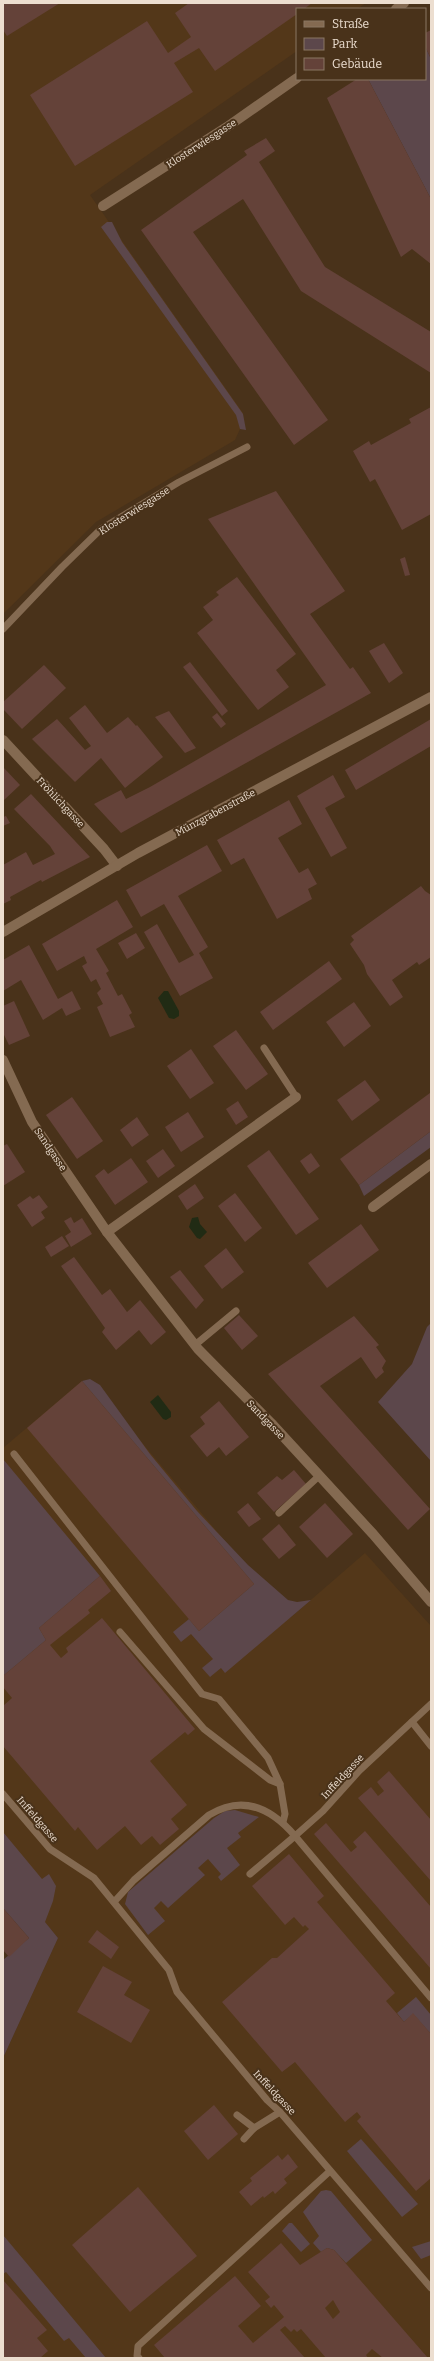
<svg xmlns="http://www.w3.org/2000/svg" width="434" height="2361" viewBox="0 0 434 2361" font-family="Bitter,serif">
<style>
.built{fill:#533719}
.green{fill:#5c474b}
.water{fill:#212b14}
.building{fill:#644239;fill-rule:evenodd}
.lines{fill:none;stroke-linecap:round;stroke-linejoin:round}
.service{stroke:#846a51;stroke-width:7}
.minor{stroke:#846a51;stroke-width:10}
.secondary{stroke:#846a51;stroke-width:10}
.labels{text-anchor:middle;stroke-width:4;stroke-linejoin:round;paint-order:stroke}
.street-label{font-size:10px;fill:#ecded0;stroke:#49321a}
</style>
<rect width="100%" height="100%" fill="#49321a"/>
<g class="built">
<polygon points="3,3 366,3 357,9 297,9 297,51 90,195 243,413 240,429 235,440 96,522 3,614"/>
<polygon points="82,1381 95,1387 290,1618 365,1553 431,1626 431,2358 3,2358 3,2058 58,1938 3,1872 3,1448"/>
</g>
<g class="green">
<polygon points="425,46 431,59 431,199 368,79 425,79"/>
<polygon points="107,222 112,222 122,242 243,414 246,430 240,429 236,415 101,227"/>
<polygon points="431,1131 431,1147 364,1196 359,1185"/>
<polygon points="431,1323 431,1461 378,1402 412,1364 427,1327"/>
<polygon points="90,1379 100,1385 150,1454 197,1511 248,1565 288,1600 297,1602 311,1600 225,1673 221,1668 210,1677 202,1668 213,1659 191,1634 181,1642 173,1632 189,1619 199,1631 254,1584 82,1381"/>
<polygon points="3,1459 100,1576 39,1628 46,1640 3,1676"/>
<polygon points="235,1810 259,1817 238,1833 241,1837 227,1848 240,1865 221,1881 218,1877 221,1874 208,1859 198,1868 205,1875 168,1908 161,1901 154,1908 165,1921 148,1935 125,1904 128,1892 214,1818 225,1811"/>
<polygon points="3,1832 42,1879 49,1874 56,1886 53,1901 45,1922 58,1938 3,2058 3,1960 29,1938 3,1908"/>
<polygon points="416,1997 431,2015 431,2034 413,2014 404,2022 397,2013"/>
<polygon points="361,2139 418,2204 402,2217 347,2151"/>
<polygon points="326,2190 331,2191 372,2240 346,2263 334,2250 327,2248 321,2252 313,2243 319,2236 303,2212 321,2191"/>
<polygon points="289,2223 292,2223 310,2244 301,2252 282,2231"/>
<polygon points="3,2235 106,2358 86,2358 69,2338 64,2341 6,2272 3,2274"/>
<polygon points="431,2241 431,2255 421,2259 412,2247"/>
</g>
<g class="water">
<polygon points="164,991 168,991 179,1011 179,1016 174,1019 169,1018 158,998"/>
<polygon points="198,1217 200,1224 207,1232 200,1239 197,1238 189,1227 192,1218"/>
<polygon points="158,1395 171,1412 171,1417 166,1420 163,1419 150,1402"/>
</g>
<g class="building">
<polygon points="3,3 60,3 7,36 3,30"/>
<polygon points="189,3 312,3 304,9 297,9 297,14 215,71 199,48 174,63 193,92 75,166 30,95 147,21 168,53 191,37 175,13"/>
<polygon points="431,30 431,59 425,46 425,33"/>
<polygon points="357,79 368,79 431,199 431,264 412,249 401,257 327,98"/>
<polygon points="266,138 275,151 259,162 325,267 431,332 431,373 301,291 243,199 193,232 328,420 294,445 141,230 247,155 244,151"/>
<polygon points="431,407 431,514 402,530 375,479 370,482 353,451 369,441 371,445 411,423 409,419"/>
<polygon points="276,491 345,591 310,614 350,669 353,667 371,693 121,833 94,804 121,790 126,799 150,787 326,685 208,519"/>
<polygon points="405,557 410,575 405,576 400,559"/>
<polygon points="237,577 296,654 276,670 289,687 258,710 197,633 213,620 203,607 219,595 216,592"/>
<polygon points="384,643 403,673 389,683 369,651"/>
<polygon points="190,662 228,711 222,716 183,667"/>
<polygon points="44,665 66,688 22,729 3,709 3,702"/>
<polygon points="85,705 107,733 128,717 136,726 137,725 163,757 125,788 101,758 75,782 32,739 57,719 85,750 91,746 69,718"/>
<polygon points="169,711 196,748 185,753 155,717"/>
<polygon points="217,713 226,724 221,728 212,717"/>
<polygon points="431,719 431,746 356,790 345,770"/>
<polygon points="3,767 20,785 3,801"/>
<polygon points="333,775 345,797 325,808 347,848 331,857 297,796"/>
<polygon points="31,794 90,857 42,882 41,880 10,897 11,900 3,904 3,865 26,852 33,865 55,854 50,846 14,809"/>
<polygon points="289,800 302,824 278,838 299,873 308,868 317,884 308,889 312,899 277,919 244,858 231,865 217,840"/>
<polygon points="6,816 10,823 3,826 3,817"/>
<polygon points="207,845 222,871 178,896 208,947 199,953 213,978 180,996 144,932 157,924 179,963 194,955 164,904 141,917 126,890"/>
<polygon points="421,886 425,891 431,895 431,957 419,965 417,962 392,980 403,997 390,1006 367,974 364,965 350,944 354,940 351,936"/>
<polygon points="117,900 133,927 96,949 109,971 106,973 118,996 122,994 132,1013 129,1015 135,1027 110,1037 97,1007 103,1004 97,993 101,989 96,979 91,982 82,966 87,963 84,956 57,971 42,944"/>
<polygon points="136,933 145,948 127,959 118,943"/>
<polygon points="29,945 58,999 72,991 81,1009 66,1016 62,1008 43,1020 21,980 3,991 3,960"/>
<polygon points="329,961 342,979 273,1030 260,1012"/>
<polygon points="14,1001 30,1036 9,1045 3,1033 3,1006"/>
<polygon points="354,1002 371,1026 344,1047 326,1022"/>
<polygon points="236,1030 268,1074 246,1090 213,1046"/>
<polygon points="191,1049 214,1083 190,1099 167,1066"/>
<polygon points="365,1080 380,1100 352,1121 337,1100"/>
<polygon points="430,1093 431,1131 359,1185 340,1159"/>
<polygon points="72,1097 103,1141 77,1159 46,1115"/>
<polygon points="238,1101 248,1117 236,1125 226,1109"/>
<polygon points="188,1112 204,1137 181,1152 165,1127"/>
<polygon points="137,1117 149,1135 132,1147 120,1130"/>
<polygon points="7,1144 25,1172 3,1186 3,1146"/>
<polygon points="163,1149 175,1166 158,1178 146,1161"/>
<polygon points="269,1150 319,1219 296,1235 247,1166"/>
<polygon points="311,1153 320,1166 309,1174 300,1161"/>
<polygon points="131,1158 148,1182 115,1205 95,1176 104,1169 108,1174"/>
<polygon points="195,1184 204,1198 187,1210 178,1196"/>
<polygon points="235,1193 262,1228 245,1242 218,1206"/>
<polygon points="39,1195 48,1207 41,1212 45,1218 32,1227 17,1205 30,1196 33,1199"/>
<polygon points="71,1217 74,1223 82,1218 92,1234 71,1247 65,1236 71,1232 64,1221"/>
<polygon points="361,1224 379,1250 327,1288 308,1263"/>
<polygon points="62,1236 69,1246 51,1257 45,1247"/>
<polygon points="226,1248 244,1272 222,1289 204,1266"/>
<polygon points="74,1257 102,1295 110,1289 127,1312 140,1300 166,1332 151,1345 139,1330 116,1350 102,1332 105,1328 61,1266"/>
<polygon points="180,1270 204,1300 196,1309 170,1277"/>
<polygon points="239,1315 258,1336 242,1350 224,1328"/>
<polygon points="354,1316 379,1345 376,1347 386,1361 382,1368 384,1372 376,1379 361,1357 320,1386 430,1509 408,1530 268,1374"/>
<polygon points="82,1381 254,1584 199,1631 27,1428"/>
<polygon points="219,1401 249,1437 226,1456 219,1447 207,1457 190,1436 205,1424 200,1417"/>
<polygon points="294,1470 306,1484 274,1512 257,1493 277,1476 282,1480"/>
<polygon points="248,1503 261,1519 249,1527 237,1512"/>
<polygon points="325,1503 353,1534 327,1558 299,1527"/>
<polygon points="279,1524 296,1545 279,1559 262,1539"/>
<polygon points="100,1576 111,1591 88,1610 90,1613 50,1645 61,1658 68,1652 66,1648 102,1618 195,1729 188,1735 185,1732 150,1761 187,1805 171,1819 179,1829 160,1845 152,1836 141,1845 125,1826 97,1850 78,1827 75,1831 3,1746 3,1706 12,1698 3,1687 3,1676 46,1640 39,1628"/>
<polygon points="389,1771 431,1820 431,1881 358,1798 371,1787 378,1796 384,1791 377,1782"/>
<polygon points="326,1823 351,1852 357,1847 353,1842 365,1831 431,1907 431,1969 314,1834"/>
<polygon points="289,1854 324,1896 317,1902 395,1993 386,2001 404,2022 413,2013 431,2034 431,2178 416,2191 357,2121 361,2117 357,2112 345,2122 295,2062 282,2072 222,2002 272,1958 277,1958 309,1929 305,1925 303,1927 294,1917 285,1925 252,1886"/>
<polygon points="3,1908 29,1938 9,1957 3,1950"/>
<polygon points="97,1930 119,1947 111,1959 88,1942"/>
<polygon points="103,1966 132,1982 124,1995 150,2010 131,2043 77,2012"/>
<polygon points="214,2105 238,2134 208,2160 184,2131"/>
<polygon points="288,2154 298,2167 284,2179 287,2183 275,2194 273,2191 264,2198 263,2196 251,2206 239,2192 252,2181 250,2178 278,2155 282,2160"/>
<polygon points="138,2187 197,2256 130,2312 72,2245"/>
<path d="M281,2243L300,2265L327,2248L334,2250L428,2358H383L372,2349L366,2355L368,2358H326L301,2329L297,2332L294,2329L291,2332L285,2326L280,2330L305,2358H165L154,2345L235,2276L261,2306L238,2326L253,2343L284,2317L274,2305L271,2308L265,2301L270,2297L248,2272ZM333,2300L340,2312L333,2319L325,2308Z"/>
<polygon points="3,2280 47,2330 37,2338 48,2351 40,2358 3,2358"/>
</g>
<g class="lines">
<g class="service">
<polyline points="3,629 62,567 101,529 179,482 247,447"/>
<polyline points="264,1048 296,1097"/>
<polyline points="195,1345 236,1311"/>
<polyline points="14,1454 202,1694 219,1699 268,1758 280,1784 285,1814 283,1822"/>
<polyline points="279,1513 319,1476"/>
<polyline points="120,1632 204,1729 270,1780 280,1784"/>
<polyline points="412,1722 431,1746"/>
<polyline points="3,1794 50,1849 94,1878 169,1970 177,1992 267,2100 280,2112 431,2288"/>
<polyline points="250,1874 295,1836 431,1998"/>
<path d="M114,1902L134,1880L209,1815C243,1794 272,1809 295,1836L323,1811L359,1771L431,1704"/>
<polyline points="237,2115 254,2128"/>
<polyline points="244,2139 254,2128 280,2112"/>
<polyline points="139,2358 137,2356 138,2346 330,2171"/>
</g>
<g class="minor">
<polyline points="396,9 404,3"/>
<polyline points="103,206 227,127 297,78"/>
<polyline points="3,1060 32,1122 107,1232 198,1349 271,1423 373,1534 431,1602"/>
<polyline points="373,1207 431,1164"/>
<polyline points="107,1232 296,1097"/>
</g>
<g class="secondary">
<polyline points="3,740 104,849 117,866"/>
<polyline points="3,932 138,853 431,697"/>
</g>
</g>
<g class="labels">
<g class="street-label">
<text transform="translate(201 143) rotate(-33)" y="4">Klosterwiesgasse</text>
<text transform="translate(134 510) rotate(-32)" y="4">Klosterwiesgasse</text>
<text transform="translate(61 802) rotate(47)" y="4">Fröhlichgasse</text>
<text transform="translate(215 812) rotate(-28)" y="4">Münzgrabenstraße</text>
<text transform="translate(51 1149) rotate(56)" y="4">Sandgasse</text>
<text transform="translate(266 1419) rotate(46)" y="4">Sandgasse</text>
<text transform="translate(342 1776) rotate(-47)" y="4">Inffeldgasse</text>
<text transform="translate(38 1819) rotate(49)" y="4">Inffeldgasse</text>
<text transform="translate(275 2092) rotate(47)" y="4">Inffeldgasse</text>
</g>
</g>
<rect width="434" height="2361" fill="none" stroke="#ecded0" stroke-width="8"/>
<rect x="296" y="8" width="130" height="72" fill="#49321a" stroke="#8a7763"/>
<rect x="304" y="21" width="20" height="6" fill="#846a51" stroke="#8a7763"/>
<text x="332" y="28" font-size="12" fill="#ecded0">Straße</text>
<rect x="304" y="38" width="20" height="12" fill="#5c474b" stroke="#8a7763"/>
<text x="332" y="48" font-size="12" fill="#ecded0">Park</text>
<rect x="304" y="58" width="20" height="12" fill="#644239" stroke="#8a7763"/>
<text x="332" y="68" font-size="12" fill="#ecded0">Gebäude</text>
</svg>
